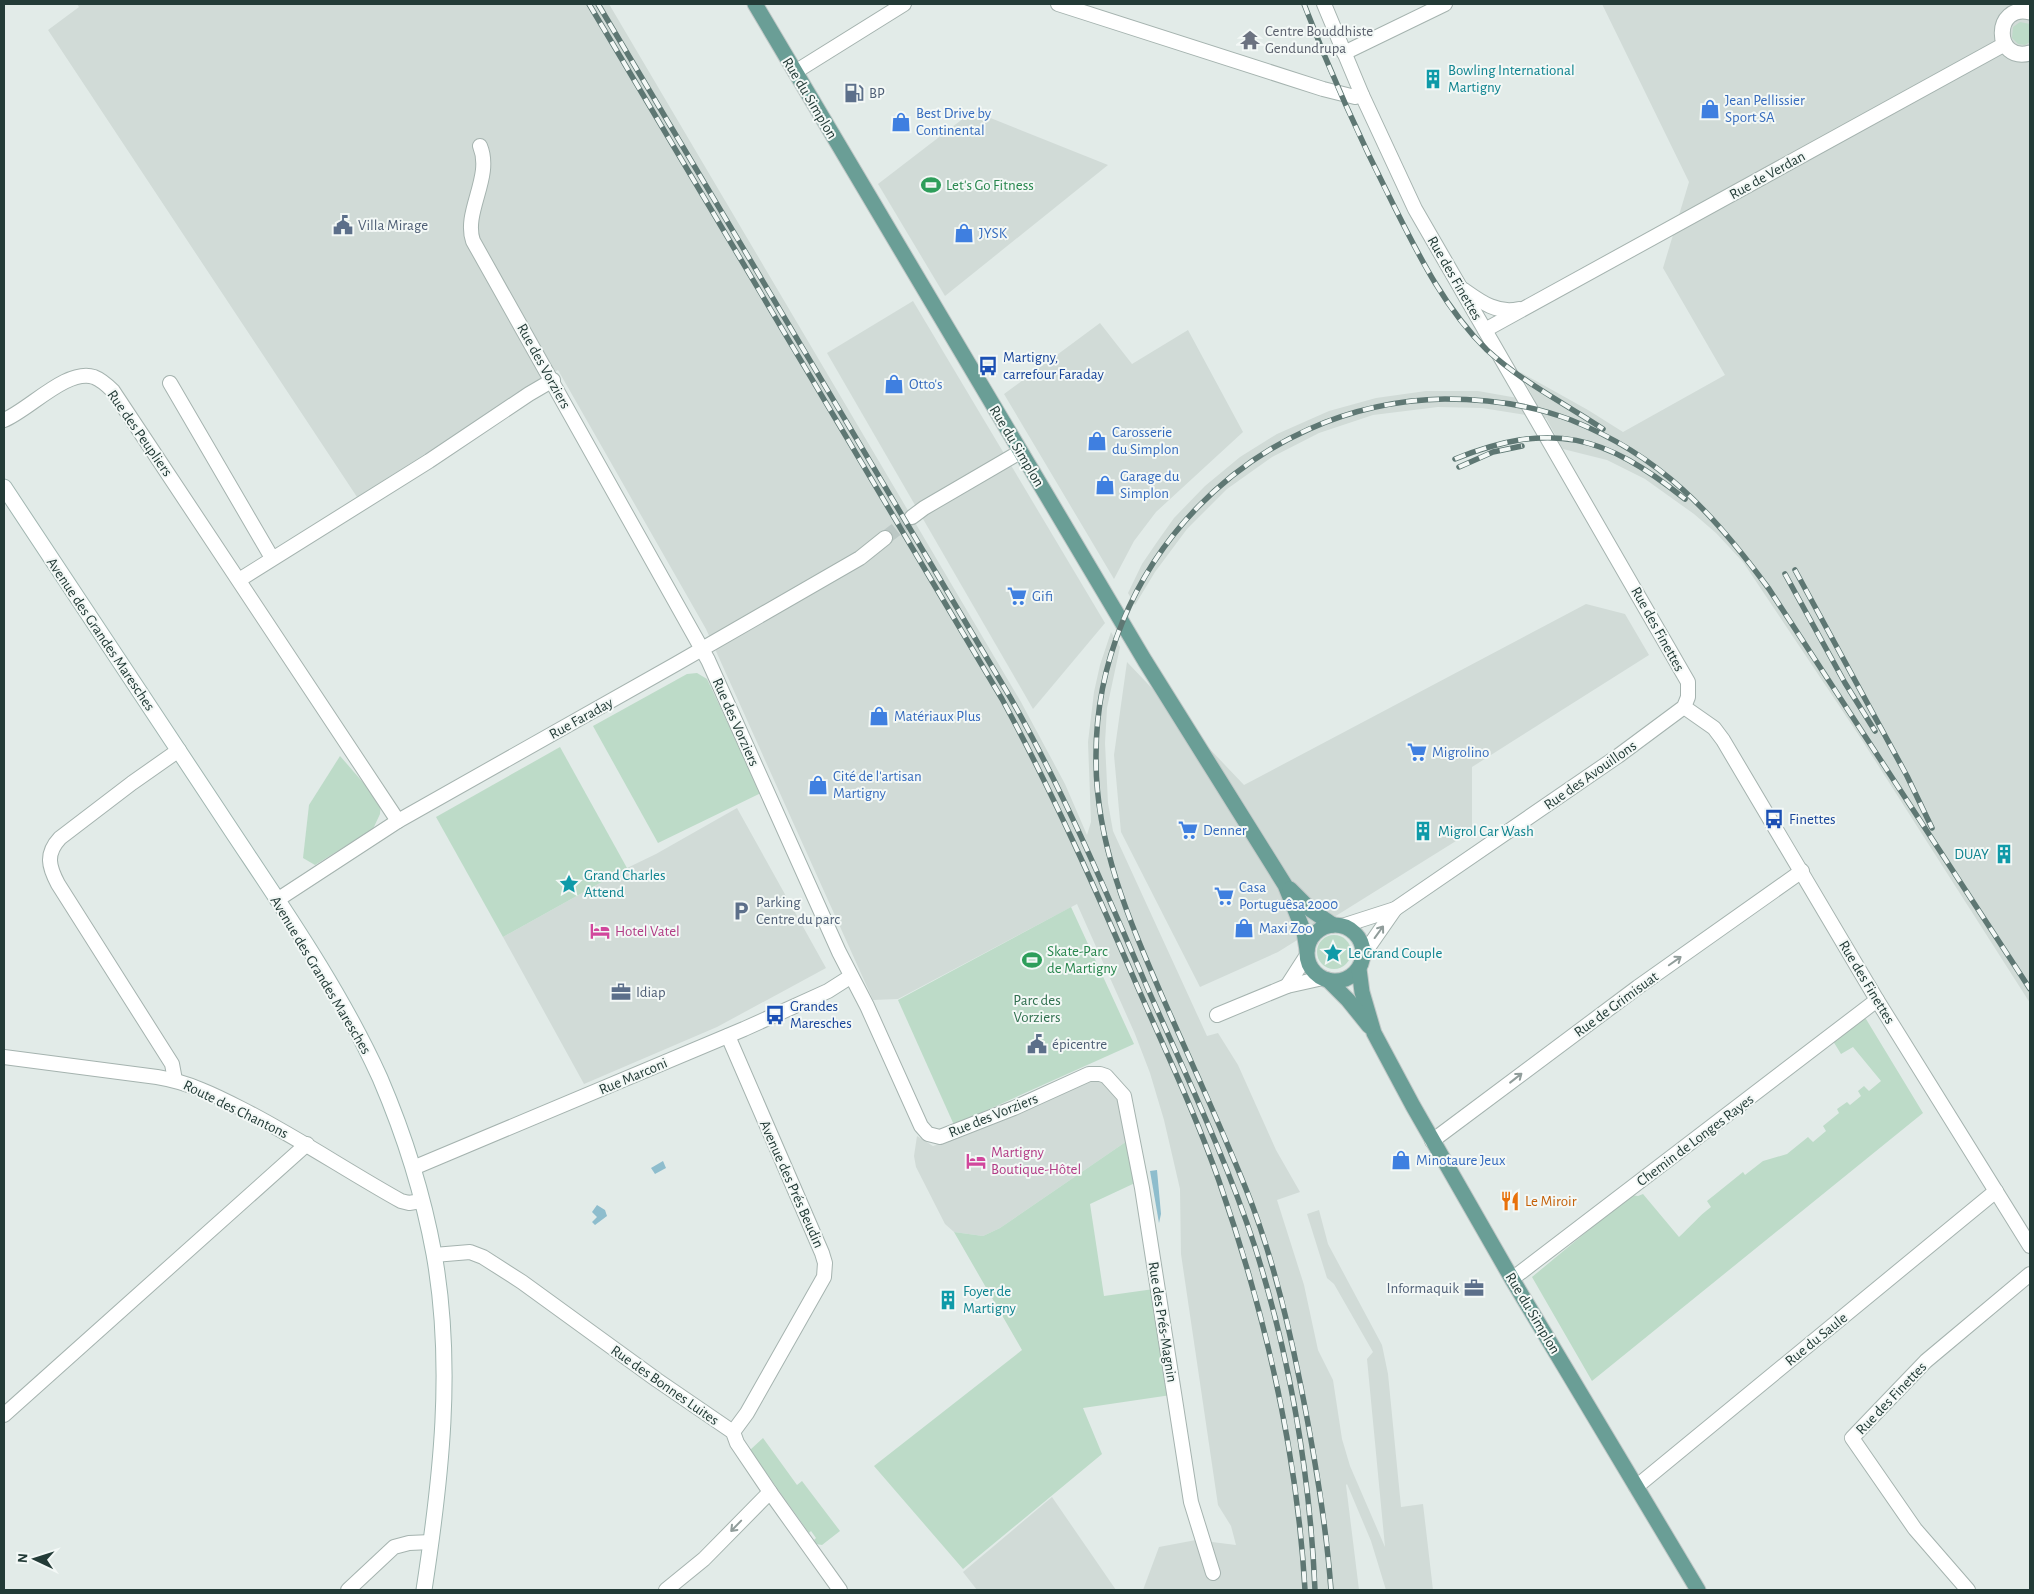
<svg xmlns="http://www.w3.org/2000/svg" width="2034" height="1594" viewBox="0 0 2034 1594" font-family="'Alegreya Sans',sans-serif">
<style>
.built{fill:#d1dbd7}
.green{fill:#bddbc8}
.water{fill:#8ebdcd}
.lines{fill:none;stroke-linecap:round;stroke-linejoin:round}
.minor-tunnel{stroke:#bcc8c5;stroke-width:14;stroke-dasharray:14 7;stroke-linecap:butt}
.minor-casing{stroke:#a5b3af;stroke-width:16}
.tertiary-casing{stroke:#a5b3af;stroke-width:17}
.secondary-casing{stroke:#a1b6b1;stroke-width:17}
.primary-casing{stroke:#c1c8c7;stroke-width:17}
.minor{stroke:#fff;stroke-width:14}
.tertiary{stroke:#fff;stroke-width:15}
.secondary{stroke:#fff;stroke-width:15}
.primary{stroke:#6a9e96;stroke-width:15}
.rail-casing{stroke:#5e7773;stroke-width:5.5}
.rail{stroke:#f3f8f6;stroke-width:4;stroke-dasharray:11;stroke-linecap:butt}
.oneway{stroke:#919d9b}
.labels{text-anchor:middle;stroke-width:4;stroke-linejoin:round;paint-order:stroke}
.worship-label{font-size:15px;fill:#5b616d;stroke:#f3f8f6;text-anchor:start}
.culture-label{font-size:15px;fill:#0d838f;stroke:#f3f8f6;text-anchor:start}
.service-label{font-size:15px;fill:#4e5e75;stroke:#f3f8f6;text-anchor:start}
.street-label{font-size:15px;fill:#233b37;stroke:#f3f8f6}
.shop-label{font-size:15px;fill:#366cbe;stroke:#f3f8f6;text-anchor:start}
.leisure-label{font-size:15px;fill:#27864d;stroke:#f3f8f6;text-anchor:start}
.transit-label{font-size:15px;fill:#164399;stroke:#f3f8f6;text-anchor:start}
.hotel-label{font-size:15px;fill:#b23c85;stroke:#f3f8f6;text-anchor:start}
.park-label{font-size:15px;fill:#30704f;stroke:#f3f8f6}
.food-label{font-size:15px;fill:#c56008;stroke:#f3f8f6;text-anchor:start}
</style>
<rect width="100%" height="100%" fill="#e2ebe8"/>
<g class="built">
<polygon points="77,4 609,4 1021,702 1065,784 1087,835 1091,822 1088,742 1094,692 1100,665 1111,632 1120,647 1107,708 1105,743 1108,803 1113,831 1207,1036 1218,1033 1238,1065 1276,1150 1300,1192 1277,1200 1304,1285 1318,1350 1333,1380 1342,1439 1350,1466 1385,1547 1367,1359 1373,1352 1334,1284 1327,1278 1307,1214 1319,1210 1328,1244 1382,1345 1388,1374 1401,1507 1423,1504 1433,1590 1386,1590 1371,1541 1347,1484 1346,1485 1359,1590 1143,1590 1159,1547 1196,1540 1236,1545 1231,1526 1218,1505 1181,1254 1180,1189 1164,1120 1150,1073 1135,1034 1077,904 898,999 873,1000 706,629 558,370 357,497 48,30 79,7"/>
<polygon points="1602,4 2030,4 2030,1003 1860,737 1743,562 1716,533 1694,514 1645,479 1607,460 1563,449 1546,418 1482,408 1438,407 1373,415 1319,433 1272,457 1227,489 1187,529 1155,572 1135,605 1128,593 1142,564 1157,542 1174,518 1205,486 1240,457 1277,434 1329,411 1376,398 1426,391 1478,391 1535,401 1520,372 1588,410 1623,432 1725,375 1663,268 1689,182"/>
<polygon points="973,111 1108,165 945,296 878,184"/>
<polygon points="913,301 1105,623 1033,709 827,353"/>
<polygon points="1100,323 1132,364 1188,330 1243,432 1156,512 1134,541 1114,579 1004,394"/>
<polygon points="1586,604 1625,614 1649,655 1472,767 1472,831 1278,952 1200,987 1121,832 1114,755 1127,662 1244,785"/>
<polygon points="737,808 826,968 717,1027 584,1084 503,937 627,868 656,854"/>
<polygon points="1093,1079 1101,1080 1118,1097 1127,1141 1000,1228 983,1236 954,1232 945,1224 916,1167 914,1156 917,1136 933,1146 949,1141"/>
<polygon points="1052,1497 1116,1590 977,1590 963,1572"/>
</g>
<g class="green">
<polygon points="2020,22 2030,24 2030,42 2025,45 2018,44 2012,38 2013,27"/>
<polygon points="697,673 707,679 761,793 658,843 593,726 687,674"/>
<polygon points="560,747 627,868 503,937 436,817"/>
<polygon points="340,756 381,803 380,814 373,829 315,865 303,858 309,805"/>
<polygon points="1071,907 1134,1044 954,1125 898,1000"/>
<circle cx="1334" cy="952" r="17"/>
<path d="M1863,1018L1866,1019L1923,1113L1592,1381L1532,1277L1631,1195L1638,1196L1643,1194L1679,1237C1690,1227 1699,1216 1711,1207L1707,1201L1743,1172L1745,1175L1763,1161L1787,1154L1808,1137L1813,1142L1826,1131L1823,1126L1839,1113L1837,1109L1847,1102L1850,1105L1861,1096L1858,1091L1864,1086L1869,1091L1881,1081L1853,1047L1841,1054L1833,1041Z"/>
<polygon points="1127,1141 1135,1183 1090,1204 1104,1296 1154,1289 1171,1395 1083,1408 1102,1454 963,1569 874,1466 1022,1350 954,1232 983,1236 1000,1228"/>
<polygon points="763,1438 797,1485 802,1481 840,1531 822,1545 816,1544 814,1540 816,1538 811,1531 809,1533 750,1450"/>
</g>
<g class="water">
<polygon points="663,1161 666,1168 655,1174 651,1168"/>
<polygon points="1157,1170 1161,1214 1159,1223 1150,1171"/>
<polygon points="597,1205 605,1210 607,1216 595,1225 592,1222 597,1217 592,1212"/>
</g>
<g class="lines">
<polyline class="minor-tunnel" points="885,538 912,517"/>
<defs>
<g id="minor">
<polyline points="1058,4 1323,89 1355,97 1362,95"/>
<polyline points="1324,4 1362,95 1415,209 1688,682 1688,697 1684,707 1618,756 1395,909 1342,926"/>
<polyline points="1344,53 1445,4"/>
<polyline points="795,72 904,4"/>
<path d="M480,146C493,177 463,212 473,241L708,660L839,952L867,1006L921,1126L928,1134L940,1137L1014,1108L1089,1074H1100L1106,1076L1124,1096L1142,1188L1191,1502L1213,1573"/>
<path d="M1464,290C1481,302 1497,314 1519,309"/>
<polyline points="1485,330 2005,44"/>
<polyline points="170,383 272,558"/>
<path d="M4,420C29,410 67,368 94,377C102,380 108,386 113,391L398,821"/>
<polyline points="912,517 924,508 1020,452"/>
<polyline points="239,580 429,461 529,394 553,380"/>
<polyline points="1684,707 1714,728 1723,740 1877,1000 2030,1246"/>
<polyline points="277,900 398,821 676,664 860,558 885,538"/>
<polyline points="1363,955 1395,909"/>
<polyline points="1287,986 1307,955"/>
<polyline points="1217,1015 1287,986 1323,978"/>
<polyline points="728,1036 822,1253 825,1263 824,1277 747,1413 733,1432"/>
<path d="M4,1057L157,1077C188,1082 215,1095 242,1109C297,1137 347,1171 401,1201L409,1203L421,1201"/>
<path d="M175,1080L172,1064L58,884C49,867 45,854 60,838L132,783L179,750"/>
<polyline points="1432,1141 1638,987 1802,871"/>
<polyline points="413,1168 744,1029 828,991 850,977"/>
<polyline points="434,1255 470,1252 483,1257 522,1282 657,1380 733,1432 737,1443 770,1492 840,1590"/>
<polyline points="1512,1279 1877,1000"/>
<polyline points="4,1415 307,1144"/>
<polyline points="1636,1487 1996,1191"/>
<polyline points="348,1590 394,1547 409,1543 431,1542"/>
<polyline points="666,1590 704,1559 770,1492"/>
<polyline points="1968,1590 1915,1529 1852,1438 1926,1361 2030,1274"/>
</g>
<path id="tertiary" d="M2030,12C1993,3 1993,63 2030,53"/>
<path id="secondary" d="M4,487C75,595 147,702 218,810C275,897 337,983 380,1078C404,1134 423,1194 434,1254C454,1366 441,1479 424,1590"/>
<g id="primary">
<polyline points="755,4 1145,661 1285,885 1304,932 1307,950"/>
<polyline points="1290,889 1311,910 1333,925"/>
<circle cx="1335" cy="953" r="28"/>
<polyline points="1359,969 1362,992 1374,1033 1413,1106 1512,1279 1698,1590"/>
<polyline points="1328,980 1348,1000 1369,1026"/>
</g>
</defs>
<use href="#minor" class="minor-casing"/>
<use href="#tertiary" class="tertiary-casing"/>
<use href="#secondary" class="secondary-casing"/>
<use href="#primary" class="primary-casing"/>
<use href="#minor" class="minor"/>
<use href="#tertiary" class="tertiary"/>
<use href="#secondary" class="secondary"/>
<use href="#primary" class="primary"/>
<defs>
<g id="rail">
<path d="M589,4L1002,699C1053,793 1096,890 1138,988C1166,1052 1196,1115 1219,1181C1265,1313 1297,1450 1305,1590"/>
<path d="M598,4L1010,697C1063,790 1105,889 1147,987C1185,1073 1226,1158 1255,1247C1290,1358 1310,1475 1315,1590"/>
<path d="M1304,4C1330,72 1360,139 1393,204C1419,256 1445,309 1487,350C1522,382 1564,403 1603,429"/>
<path d="M1455,459C1552,420 1605,435 1685,499"/>
<polyline points="1459,467 1493,452 1522,446"/>
<polyline points="1795,570 1907,776 1932,828"/>
<polyline points="1785,574 1845,683 1875,731"/>
<path d="M1331,1590C1326,1520 1314,1452 1300,1382C1287,1317 1271,1251 1246,1189C1220,1124 1190,1060 1162,996C1129,920 1096,844 1096,760C1094,566 1251,402 1445,399C1487,399 1532,405 1571,420C1661,456 1713,513 1769,589L2030,989"/>
</g>
</defs>
<use href="#rail" class="rail-casing"/>
<use href="#rail" class="rail"/>
</g>
<defs><path id="oneway-shaft" d="M-6 0H5M1.5-3L5.5 0L1.5 3" fill="none" stroke-width="1.6" stroke-linecap="round" stroke-linejoin="round" transform="scale(1.25)"/></defs>
<g class="oneway">
<use href="#oneway-shaft" transform="translate(1379 932) rotate(-54)"/>
<use href="#oneway-shaft" transform="translate(1675 961) rotate(-35)"/>
<use href="#oneway-shaft" transform="translate(1516 1078) rotate(-38)"/>
<use href="#oneway-shaft" transform="translate(736 1526) rotate(134)"/>
</g>
<defs>
<symbol id="temple-bare" viewBox="-9 -9 18 18"><path d="M0-6L5-2H3V0L6.5 2.5H4V6H1.5V3h-3V6H-4V2.5H-6.5L-3 0V-2H-5Z" fill="#6b7280" stroke="#f3f8f6" stroke-width="2.5" paint-order="stroke"/></symbol>
<symbol id="building-bare" viewBox="-9 -9 18 18"><path d="M-4-6H4V6H1V3H-1V6H-4ZM-2.5-4.3h1.7v1.8h-1.7ZM.8-4.3h1.7v1.8H.8ZM-2.5-1h1.7V.8h-1.7ZM.8-1h1.7V.8H.8Z" fill="#0f9aa8" stroke="#f3f8f6" stroke-width="2.5" paint-order="stroke"/></symbol>
<symbol id="fuel-bare" viewBox="-9 -9 18 18"><path d="M-5.5-6h7V0h2V4h1.3V-2.5L3-4.5l.8-.8L6-3V5H2.5V1h-1V6h-7ZM-4.2-4.7v3.2H.2V-4.7Z" fill="#5c6f8a" stroke="#f3f8f6" stroke-width="2.5" paint-order="stroke"/></symbol>
<symbol id="shop-bare" viewBox="-9 -9 18 18"><path d="M-5-2.5h2.3a2.7 3.5 0 0 1 5.4 0H5L5.5 6h-11ZM-1.5-2.5h3a1.5 2.3 0 0 0-3 0Z" fill="#3f7fe0" stroke="#f3f8f6" stroke-width="2.5" paint-order="stroke"/></symbol>
<symbol id="stadium-bare" viewBox="-9 -9 18 18"><path d="M0-5a6.5 5 0 1 0 0 10a6.5 5 0 1 0 0-10ZM-3.5-1.8h7v3.6h-7Z" fill="#2e9e5b" stroke="#f3f8f6" stroke-width="2.5" paint-order="stroke"/></symbol>
<symbol id="civic-bare" viewBox="-9 -9 18 18"><path d="M-.6-6.5H3V-4.5H.6V-3L4-1V1h2V6H-6V1h2V-1L-.6-3ZM-1.2 2.5V6h2.4V2.5Z" fill="#5c6f8a" stroke="#f3f8f6" stroke-width="2.5" paint-order="stroke"/></symbol>
<symbol id="bus-bare" viewBox="-9 -9 18 18"><path d="M-5-6H5V4H4V6H2V4H-2V6H-4V4H-5ZM-3.5-4V0h7V-4ZM-3.5 1.2v1.5H-2V1.2ZM2 1.2v1.5H3.5V1.2Z" fill="#1a4fb4" stroke="#f3f8f6" stroke-width="2.5" paint-order="stroke"/></symbol>
<symbol id="supermarket-bare" viewBox="-9 -9 18 18"><path d="M-6-5.5h2.5l.6 2H6L4.5 2H-2.5L-4.4-4H-6ZM-1.5 3.2a1.3 1.3 0 1 0 .1 0ZM3 3.2a1.3 1.3 0 1 0 .1 0Z" fill="#3f7fe0" stroke="#f3f8f6" stroke-width="2.5" paint-order="stroke"/></symbol>
<symbol id="sight-bare" viewBox="-9 -9 18 18"><path d="M0-6L1.8-2.2L6-1.7L2.9 1.2L3.7 5.4L0 3.3L-3.7 5.4L-2.9 1.2L-6-1.7L-1.8-2.2Z" fill="#0f9aa8" stroke="#f3f8f6" stroke-width="2.5" paint-order="stroke"/></symbol>
<symbol id="parking-bare" viewBox="-9 -9 18 18"><path d="M-3.5-5.5H1a3.5 3.5 0 0 1 0 7H-1V5.5H-3.5ZM-1-3.4V-.6H.8a1.4 1.4 0 0 0 0-2.8Z" fill="#5c6f8a" stroke="#f3f8f6" stroke-width="2.5" paint-order="stroke"/></symbol>
<symbol id="hotel-bare" viewBox="-9 -9 18 18"><path d="M-6-4.5h1.5V1H6V5H4.5V3h-9V5H-6ZM-4 0a1.8 1.8 0 1 1 3.6 0ZM.5 0V-2.5h3Q6-2.5 6 0Z" fill="#d1479c" stroke="#f3f8f6" stroke-width="2.5" paint-order="stroke"/></symbol>
<symbol id="office-bare" viewBox="-9 -9 18 18"><path d="M-6-3h4V-5.5h4V-3h4V5H-6ZM-1-4.5V-3h2v-1.5ZM-6 0V1H6V0Z" fill="#5c6f8a" stroke="#f3f8f6" stroke-width="2.5" paint-order="stroke"/></symbol>
<symbol id="restaurant-bare" viewBox="-9 -9 18 18"><path d="M-5-6h1v4h1v-4h1v4h1v-4h1v5L-1.5 .5V6h-2V.5L-5-1ZM5-6V6H3V1.5H1.5Q1.5-4 5-6Z" fill="#e8710a" stroke="#f3f8f6" stroke-width="2.5" paint-order="stroke"/></symbol>
</defs>
<g fill-rule="evenodd">
<use href="#temple-bare" x="1236" y="26" width="28" height="28"/>
<use href="#building-bare" x="1419" y="65" width="28" height="28"/>
<use href="#fuel-bare" x="840" y="79" width="28" height="28"/>
<use href="#shop-bare" x="1696" y="95" width="28" height="28"/>
<use href="#shop-bare" x="887" y="108" width="28" height="28"/>
<use href="#stadium-bare" x="917" y="171" width="28" height="28"/>
<use href="#civic-bare" x="329" y="211" width="28" height="28"/>
<use href="#shop-bare" x="950" y="219" width="28" height="28"/>
<use href="#bus-bare" x="974" y="352" width="28" height="28"/>
<use href="#shop-bare" x="880" y="370" width="28" height="28"/>
<use href="#shop-bare" x="1083" y="427" width="28" height="28"/>
<use href="#shop-bare" x="1091" y="471" width="28" height="28"/>
<use href="#supermarket-bare" x="1003" y="582" width="28" height="28"/>
<use href="#shop-bare" x="865" y="702" width="28" height="28"/>
<use href="#supermarket-bare" x="1403" y="738" width="28" height="28"/>
<use href="#shop-bare" x="804" y="771" width="28" height="28"/>
<use href="#bus-bare" x="1760" y="805" width="28" height="28"/>
<use href="#supermarket-bare" x="1174" y="816" width="28" height="28"/>
<use href="#building-bare" x="1409" y="817" width="28" height="28"/>
<use href="#building-bare" x="1990" y="840" width="28" height="28"/>
<use href="#sight-bare" x="555" y="870" width="28" height="28"/>
<use href="#supermarket-bare" x="1210" y="882" width="28" height="28"/>
<use href="#parking-bare" x="727" y="897" width="28" height="28"/>
<use href="#shop-bare" x="1230" y="914" width="28" height="28"/>
<use href="#hotel-bare" x="586" y="917" width="28" height="28"/>
<use href="#sight-bare" x="1319" y="939" width="28" height="28"/>
<use href="#stadium-bare" x="1018" y="946" width="28" height="28"/>
<use href="#office-bare" x="607" y="978" width="28" height="28"/>
<use href="#bus-bare" x="761" y="1001" width="28" height="28"/>
<use href="#civic-bare" x="1023" y="1030" width="28" height="28"/>
<use href="#shop-bare" x="1387" y="1146" width="28" height="28"/>
<use href="#hotel-bare" x="962" y="1147" width="28" height="28"/>
<use href="#restaurant-bare" x="1496" y="1187" width="28" height="28"/>
<use href="#office-bare" x="1460" y="1274" width="28" height="28"/>
<use href="#building-bare" x="934" y="1286" width="28" height="28"/>
</g>
<g class="labels">
<g class="worship-label">
<text x="1265" y="36">Centre Bouddhiste<tspan x="1265" dy="17">Gendundrupa</tspan></text>
</g>
<g class="culture-label">
<text x="1448" y="75">Bowling International<tspan x="1448" dy="17">Martigny</tspan></text>
<text x="1438" y="836">Migrol Car Wash</text>
<text x="1989" y="859" text-anchor="end">DUAY</text>
<text x="584" y="880">Grand Charles<tspan x="584" dy="17">Attend</tspan></text>
<text x="1348" y="958">Le Grand Couple</text>
<text x="963" y="1296">Foyer de<tspan x="963" dy="17">Martigny</tspan></text>
</g>
<g class="service-label">
<text x="869" y="98">BP</text>
<text x="358" y="230">Villa Mirage</text>
<text x="756" y="907">Parking<tspan x="756" dy="17">Centre du parc</tspan></text>
<text x="636" y="997">Idiap</text>
<text x="1052" y="1049">épicentre</text>
<text x="1459" y="1293" text-anchor="end">Informaquik</text>
</g>
<g class="street-label">
<text transform="translate(810 98) rotate(59)" y="5">Rue du Simplon</text>
<text transform="translate(1767 175) rotate(-29)" y="5">Rue de Verdan</text>
<text transform="translate(1455 278) rotate(60)" y="5">Rue des Finettes</text>
<text transform="translate(544 366) rotate(61)" y="5">Rue des Vorziers</text>
<text transform="translate(140 433) rotate(55)" y="5">Rue des Peupliers</text>
<text transform="translate(1017 446) rotate(59)" y="5">Rue du Simplon</text>
<text transform="translate(1658 629) rotate(61)" y="5">Rue des Finettes</text>
<text transform="translate(101 634) rotate(56)" y="5">Avenue des Grandes Maresches</text>
<text transform="translate(581 718) rotate(-29)" y="5">Rue Faraday</text>
<text transform="translate(736 722) rotate(66)" y="5">Rue des Vorziers</text>
<text transform="translate(1590 775) rotate(-35)" y="5">Rue des Avouillons</text>
<text transform="translate(321 975) rotate(59)" y="5">Avenue des Grandes Maresches</text>
<text transform="translate(1867 982) rotate(59)" y="5">Rue des Finettes</text>
<text transform="translate(1616 1004) rotate(-36)" y="5">Rue de Grimisuat</text>
<text transform="translate(633 1076) rotate(-23)" y="5">Rue Marconi</text>
<text transform="translate(236 1109) rotate(26)" y="5">Route des Chantons</text>
<text transform="translate(993 1115) rotate(-22)" y="5">Rue des Vorziers</text>
<text transform="translate(1695 1140) rotate(-37)" y="5">Chemin de Longes Rayes</text>
<text transform="translate(792 1184) rotate(66)" y="5">Avenue des Prés Beudin</text>
<text transform="translate(1533 1313) rotate(59)" y="5">Rue du Simplon</text>
<text transform="translate(1163 1322) rotate(81)" y="5">Rue des Prés-Magnin</text>
<text transform="translate(1816 1339) rotate(-39)" y="5">Rue du Saule</text>
<text transform="translate(665 1385) rotate(35)" y="5">Rue des Bonnes Luites</text>
<text transform="translate(1891 1398) rotate(-46)" y="5">Rue des Finettes</text>
</g>
<g class="shop-label">
<text x="1725" y="105">Jean Pellissier<tspan x="1725" dy="17">Sport SA</tspan></text>
<text x="916" y="118">Best Drive by<tspan x="916" dy="17">Continental</tspan></text>
<text x="979" y="238">JYSK</text>
<text x="909" y="389">Otto's</text>
<text x="1112" y="437">Carosserie<tspan x="1112" dy="17">du Simplon</tspan></text>
<text x="1120" y="481">Garage du<tspan x="1120" dy="17">Simplon</tspan></text>
<text x="1032" y="601">Gifi</text>
<text x="894" y="721">Matériaux Plus</text>
<text x="1432" y="757">Migrolino</text>
<text x="833" y="781">Cité de l'artisan<tspan x="833" dy="17">Martigny</tspan></text>
<text x="1203" y="835">Denner</text>
<text x="1239" y="892">Casa<tspan x="1239" dy="17">Portuguêsa 2000</tspan></text>
<text x="1259" y="933">Maxi Zoo</text>
<text x="1416" y="1165">Minotaure Jeux</text>
</g>
<g class="leisure-label">
<text x="946" y="190">Let's Go Fitness</text>
<text x="1047" y="956">Skate-Parc<tspan x="1047" dy="17">de Martigny</tspan></text>
</g>
<g class="transit-label">
<text x="1003" y="362">Martigny,<tspan x="1003" dy="17">carrefour Faraday</tspan></text>
<text x="1789" y="824">Finettes</text>
<text x="790" y="1011">Grandes<tspan x="790" dy="17">Maresches</tspan></text>
</g>
<g class="hotel-label">
<text x="615" y="936">Hotel Vatel</text>
<text x="991" y="1157">Martigny<tspan x="991" dy="17">Boutique-Hôtel</tspan></text>
</g>
<g class="park-label">
<text x="1037" y="1005">Parc des<tspan x="1037" dy="17">Vorziers</tspan></text>
</g>
<g class="food-label">
<text x="1525" y="1206">Le Miroir</text>
</g>
</g>
<rect width="2034" height="1594" fill="none" stroke="#233b37" stroke-width="10"/>
<g transform="translate(35 1559) rotate(274)" stroke="#f3f8f6" stroke-width="4" paint-order="stroke">
<path d="M0-4L9 19L0 12L-9 19Z" fill="#233b37"/>
<text y="-8" font-size="14" font-weight="bold" text-anchor="middle" fill="#233b37">N</text>
</g>
</svg>
